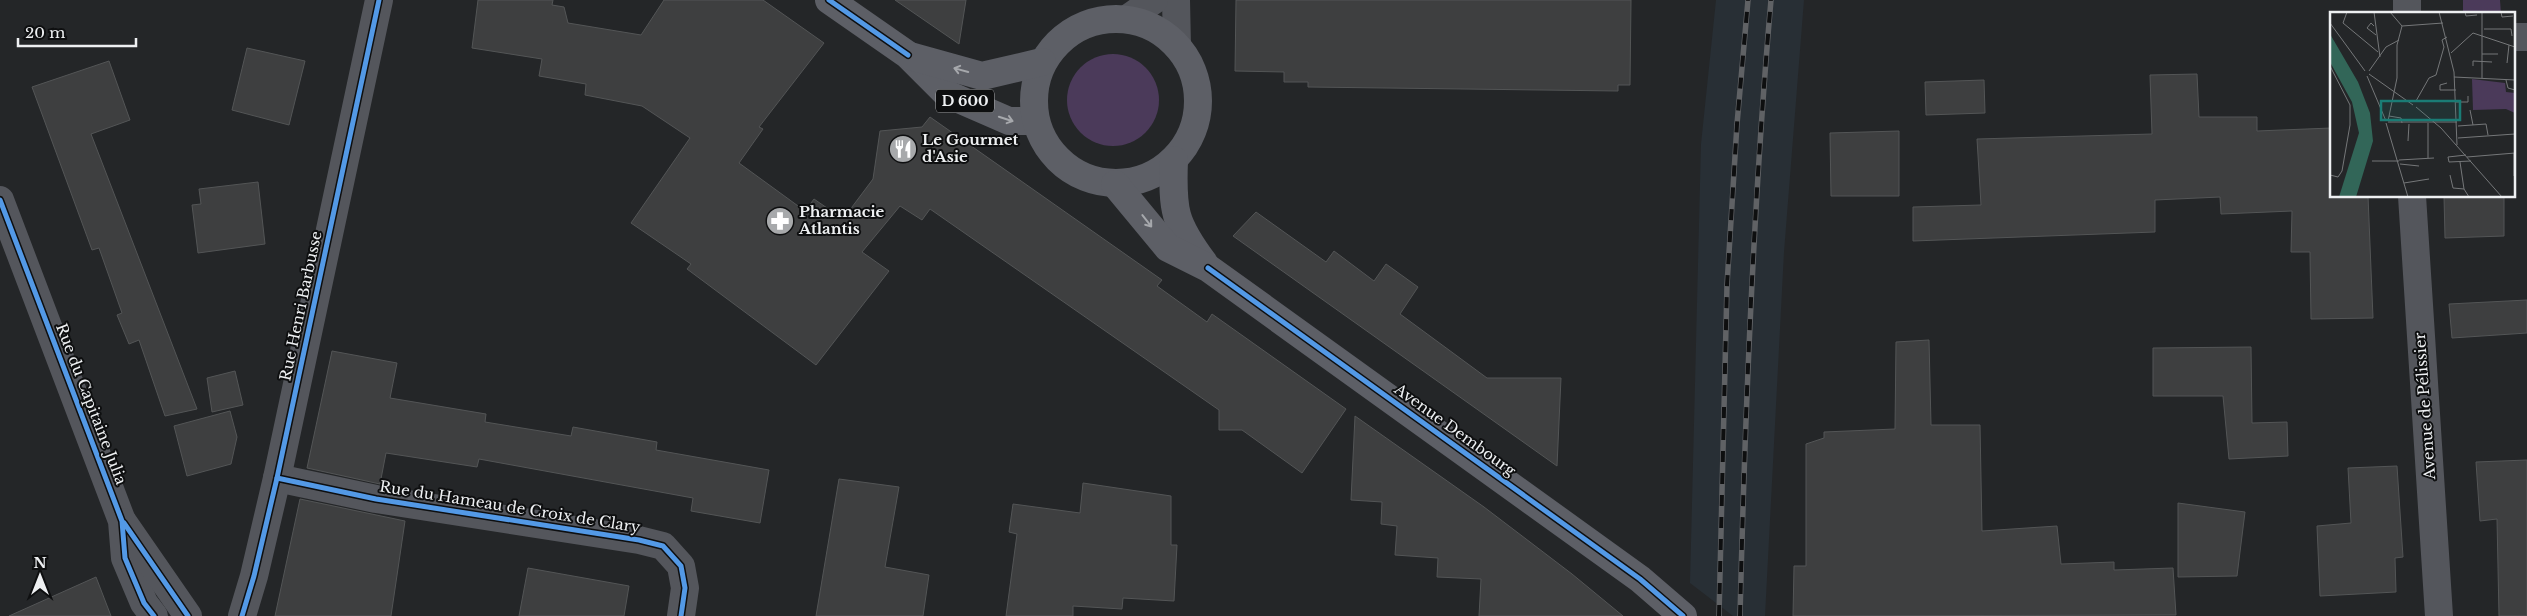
<svg xmlns="http://www.w3.org/2000/svg" width="2527" height="616" viewBox="0 0 2527 616" font-family="'Libre Baskerville',serif">
<style>
.built{fill:#282f35}
.green{fill:#4b3a5a}
.building{fill:#3e3f40;stroke:#535556}
.lines{fill:none;stroke-linecap:round;stroke-linejoin:round}
.minor{stroke:#54565c;stroke-width:28}
.major{stroke:#5d5f66;stroke-width:28}
.rail-casing{stroke:#606265;stroke-width:5.5}
.rail{stroke:#0e0f10;stroke-width:4;stroke-dasharray:11;stroke-linecap:butt}
.cycleway-casing{stroke:#0e0f10;stroke-width:8}
.cycleway{stroke:#5399e6;stroke-width:5}
.oneway{stroke:#a6a8ac}
.labels{text-anchor:middle;stroke-width:4;stroke-linejoin:round;paint-order:stroke}
.shield{fill:#0e0f10;stroke:#abacae;stroke-width:1}
.shield-label{font-size:14px;font-weight:bold;fill:#eef0f2}
.poi-label{font-size:15px;font-weight:bold;fill:#eef0f2;stroke:#0e0f10;text-anchor:start}
.street-label{font-size:15px;fill:#eef0f2;stroke:#0e0f10}
.inset-road{fill:none;stroke:#757779;stroke-width:1}
.view{fill:#1a7c75;fill-opacity:0.15;stroke:#1a7c75;stroke-width:2.5}
.inset-edge{fill:none;stroke:#eef0f2;stroke-width:2.5}
</style>
<rect width="100%" height="100%" fill="#242628"/>
<polygon class="built" points="1716,0 1804,0 1784,252 1765,616 1733,616 1690,583 1701,144"/>
<g class="green">
<polygon points="2463,0 2500,0 2501,14 2463,14"/>
<circle cx="1113" cy="100" r="46"/>
</g>
<g class="building">
<polygon points="478,0 553,0 552,5 564,7 568,23 641,35 664,0 763,0 824,43 759,127 763,129 739,163 805,211 814,199 843,219 873,179 880,131 922,127 930,117 1162,280 1157,286 1207,322 1212,314 1346,409 1302,473 1242,430 1219,430 1219,410 930,209 922,220 900,206 862,252 889,271 816,365 687,269 691,264 631,223 690,138 642,106 585,95 586,84 539,76 542,59 472,48"/>
<polygon points="895,0 966,0 959,44"/>
<polygon points="1236,0 1631,0 1630,85 1618,85 1618,91 1308,87 1308,82 1284,82 1284,72 1235,71"/>
<polygon points="247,48 305,61 289,125 232,110"/>
<polygon points="109,61 130,120 91,134 197,409 165,416 139,340 129,344 117,315 122,313 99,248 92,250 32,87"/>
<polygon points="2197,74 2199,117 2257,117 2257,131 2331,128 2331,196 2368,196 2373,318 2311,319 2310,252 2291,252 2292,211 2221,214 2220,197 2155,200 2155,232 1913,241 1913,207 1981,205 1977,139 2152,134 2150,75"/>
<polygon points="1984,80 1985,113 1926,115 1925,82"/>
<polygon points="1899,131 1899,196 1831,196 1830,133"/>
<polygon points="258,182 265,244 198,253 192,205 201,204 199,189"/>
<polygon points="2444,196 2504,196 2504,236 2445,238"/>
<polygon points="1256,212 1326,262 1334,251 1374,281 1386,264 1418,287 1400,314 1487,378 1561,378 1557,466 1233,236"/>
<polygon points="2527,300 2527,333 2452,338 2449,304"/>
<polygon points="1929,340 1931,425 1980,425 1982,531 2057,526 2061,564 2114,562 2114,570 2173,568 2176,615 1793,616 1794,566 1806,566 1806,444 1824,438 1824,432 1895,429 1896,342"/>
<polygon points="2251,347 2252,423 2287,422 2288,456 2229,459 2223,396 2153,396 2153,348"/>
<polygon points="332,351 397,363 390,398 486,414 485,422 571,436 573,427 657,442 656,450 769,470 760,523 691,511 693,498 479,459 477,467 386,453 380,484 307,468"/>
<polygon points="235,371 243,405 212,412 207,378"/>
<polygon points="230,411 237,437 231,464 187,476 174,426"/>
<polygon points="1355,416 1484,507 1572,574 1623,616 1479,616 1481,579 1437,577 1438,558 1395,555 1397,526 1381,524 1382,502 1351,500"/>
<polygon points="2527,460 2527,616 2499,616 2497,519 2480,521 2476,462"/>
<polygon points="2397,466 2403,557 2395,558 2396,592 2320,596 2317,526 2351,523 2348,468"/>
<polygon points="839,479 899,487 885,567 929,575 923,616 816,616"/>
<polygon points="1083,483 1171,496 1171,545 1177,545 1174,601 1123,598 1122,609 1073,606 1073,616 1006,616 1017,534 1009,532 1013,504 1080,513"/>
<polygon points="300,499 405,521 391,616 275,616"/>
<polygon points="2178,503 2245,512 2237,576 2178,577"/>
<polygon points="528,568 629,586 624,616 519,616"/>
<polygon points="96,577 111,616 9,616"/>
</g>
<g class="lines">
<g class="minor">
<polyline points="1176,0 1177,46"/>
<polyline points="2407,0 2407,14"/>
<polyline points="1127,19 1154,0"/>
<polyline points="2513,37 2527,37"/>
<polyline points="2412,196 2439,616"/>
<polyline points="0,200 122,521 125,558 144,603 154,616"/>
<polyline points="277,478 376,499 639,540 663,546 681,566 685,588 681,616"/>
<polyline points="123,522 188,616"/>
<polyline points="242,616 254,576 277,478 379,0"/>
</g>
<g class="major">
<polyline points="829,0 908,55 947,94 1009,121 1035,121"/>
<circle cx="1116" cy="101" r="82"/>
<polyline points="910,56 982,76 1042,62"/>
<path d="M1174,160C1172,210 1174,223 1204,263"/>
<polyline points="1115,184 1168,248 1208,268 1640,579 1683,616"/>
</g>
<defs>
<g id="rail">
<polyline points="1719,616 1727,285 1737,124 1748,0"/>
<path d="M1740,616C1745,411 1753,205 1771,0"/>
</g>
</defs>
<use href="#rail" class="rail-casing"/>
<use href="#rail" class="rail"/>
<defs>
<g id="cycleway">
<polyline points="829,0 908,55"/>
<polyline points="0,200 122,521 125,558 144,603 154,616"/>
<polyline points="1208,268 1640,579 1683,616"/>
<polyline points="277,478 376,499 639,540 663,546 681,566 685,588 681,616"/>
<polyline points="124,523 188,616"/>
<polyline points="242,616 254,576 277,478 379,0"/>
</g>
</defs>
<use href="#cycleway" class="cycleway-casing"/>
<use href="#cycleway" class="cycleway"/>
</g>
<defs><path id="oneway-shaft" d="M-6 0H5M1.5-3L5.5 0L1.5 3" fill="none" stroke-width="1.6" stroke-linecap="round" stroke-linejoin="round" transform="scale(1.25)"/></defs>
<g class="oneway">
<use href="#oneway-shaft" transform="translate(961 70) rotate(-165)"/>
<use href="#oneway-shaft" transform="translate(1006 119) rotate(18)"/>
<use href="#oneway-shaft" transform="translate(1147 221) rotate(52)"/>
</g>
<defs>
<symbol id="restaurant-disc" viewBox="-11 -11 22 22"><circle r="9.5" fill="#a7a9ab" stroke="#0e0f10"/><path d="M-5-6h1v4h1v-4h1v4h1v-4h1v5L-1.5 .5V6h-2V.5L-5-1ZM5-6V6H3V1.5H1.5Q1.5-4 5-6Z" fill="#fff"/></symbol>
<symbol id="pharmacy-disc" viewBox="-11 -11 22 22"><circle r="9.5" fill="#a7a9ab" stroke="#0e0f10"/><path d="M-2-6h4v4h4v4h-4v4h-4v-4h-4v-4h4Z" fill="#fff"/></symbol>
</defs>
<g fill-rule="evenodd">
<use href="#restaurant-disc" x="887" y="133" width="32" height="32"/>
<use href="#pharmacy-disc" x="764" y="205" width="32" height="32"/>
</g>
<g class="labels">
<rect class="shield" x="936" y="89.5" width="58" height="23" rx="4"/>
<g class="shield-label">
<text x="965" y="106">D 600</text>
</g>
<g class="poi-label">
<text x="922" y="145">Le Gourmet<tspan x="922" dy="17">d'Asie</tspan></text>
<text x="799" y="217">Pharmacie<tspan x="799" dy="17">Atlantis</tspan></text>
</g>
<g class="street-label">
<text transform="translate(301 306) rotate(-78)" y="5">Rue Henri Barbusse</text>
<text transform="translate(91 404) rotate(69)" y="5">Rue du Capitaine Julia</text>
<text transform="translate(2425 406) rotate(-94)" y="5">Avenue de Pélissier</text>
<text transform="translate(1455 430) rotate(36)" y="5">Avenue Dembourg</text>
<text transform="translate(510 507) rotate(9)" y="5">Rue du Hameau de Croix de Clary</text>
</g>
</g>
<g transform="translate(2330 12)">
<rect width="185" height="185" fill="#242628"/>
<path d="M142,67L175,71L176,80L185,81V101L176,97L143,98Z" fill="#4b3a5a"/>
<path d="M0,22L28,70L40,101L43,129L26,185H9L29,121L22,90L0,50Z" fill="#326658"/>
<path class="inset-road" d="M17,0L13,11L48,40M44,0L50,45M60,0L72,14M109,0L124,60L127,133M135,0L136,4L147,3M171,0L172,5L183,4M0,11L35,59M44,14L41,11L37,16L46,23M154,17H181L182,24M121,41L143,21L185,35M152,42H168M177,51L179,33M0,54L20,93V113L12,159L8,165L0,163M143,54V49L162,50M39,59L56,35L69,28M39,62L83,93M37,64L56,109M124,65L185,68M152,66V0M176,68L178,76L185,78M117,71L110,73V78H126M86,89L99,66L106,63L114,35L112,28L117,25M126,90H138V84M86,95L111,116L172,185M140,98L143,113M59,104L71,106L72,111M58,109L67,66V33L72,14L113,11M58,110H127M56,111L78,185M128,114L156,112L158,123M128,126L185,122M78,129L79,112M184,141V164M136,143L118,145L119,150L141,149M137,145L185,141M98,146V111M69,148L104,146M42,149H69M130,150L134,177L139,185M70,152L89,154M120,163L123,176L134,177M74,171L99,167"/>
<path class="view" d="M51,89H130V108H51Z"/>
<rect width="185" height="185" class="inset-edge"/>
</g>
<g transform="translate(40 576)" stroke="#0e0f10" stroke-width="4" paint-order="stroke">
<path d="M0-4L9 19L0 12L-9 19Z" fill="#eef0f2"/>
<text y="-8" font-size="14" font-weight="bold" text-anchor="middle" fill="#eef0f2">N</text>
</g>
<path d="M18 38v8h118v-8" fill="none" stroke="#eef0f2" stroke-width="2.5"/>
<text x="25" y="38" font-size="15" fill="#eef0f2" stroke="#0e0f10" stroke-width="4" paint-order="stroke">20 m</text>
</svg>
